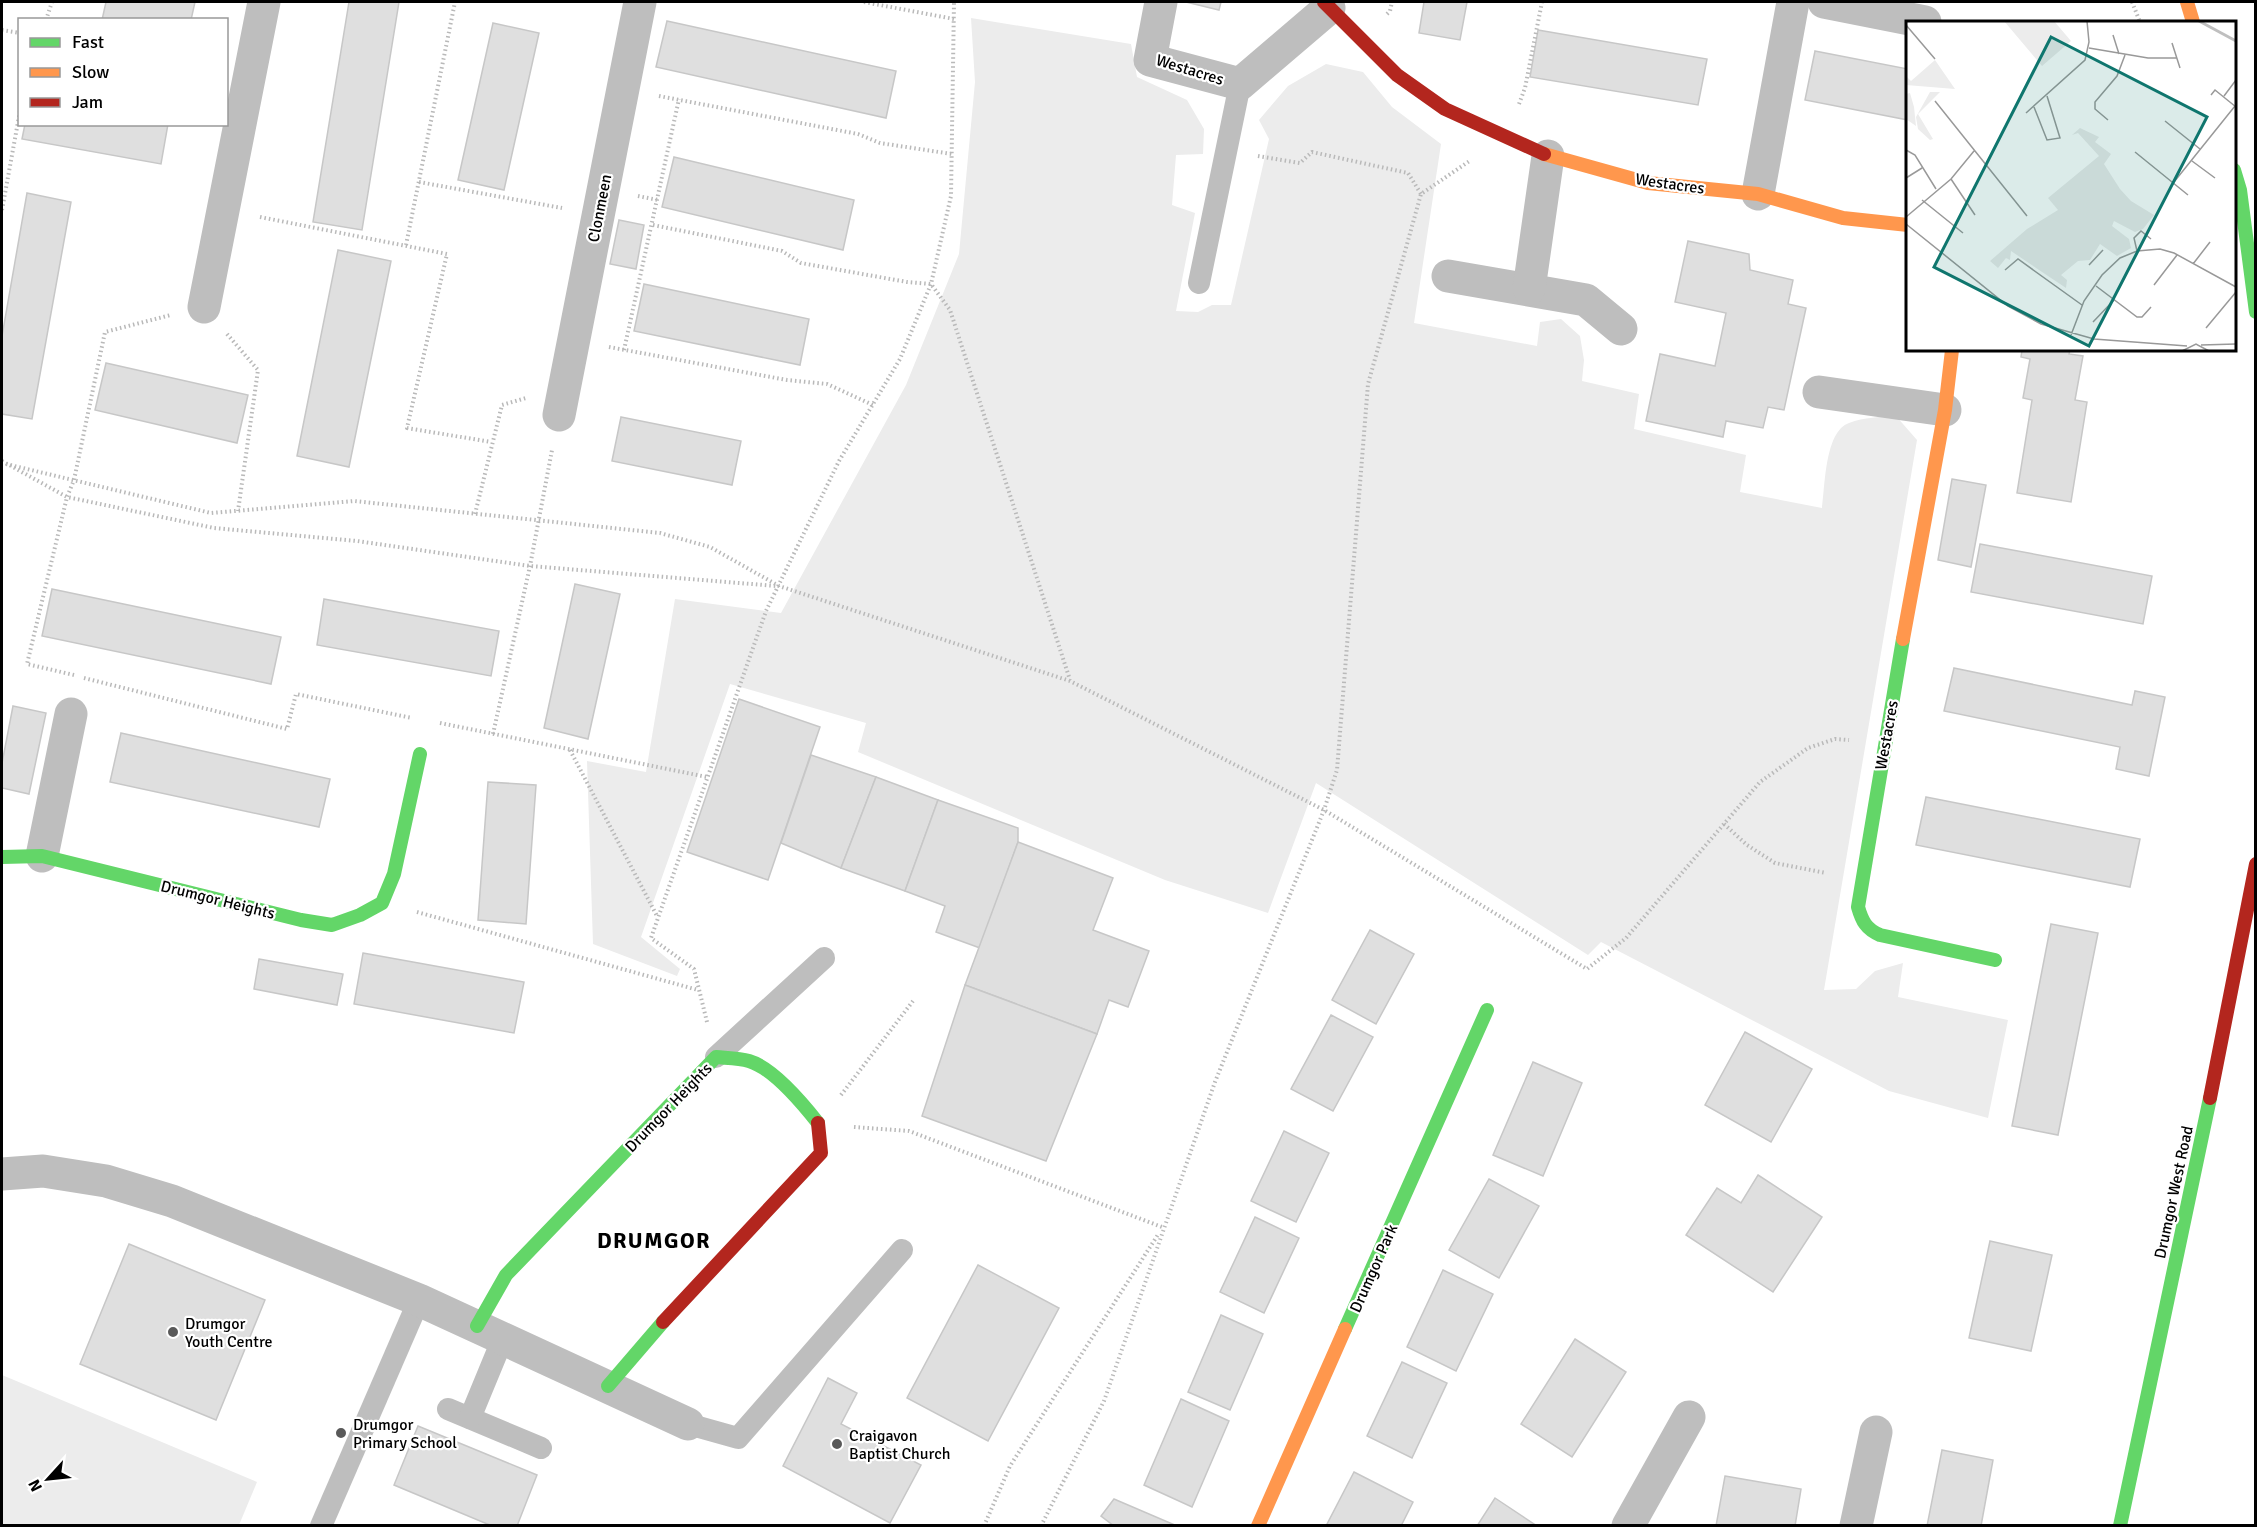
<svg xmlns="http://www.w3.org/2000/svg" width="2257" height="1527" viewBox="0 0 2257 1527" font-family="Signika,sans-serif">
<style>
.green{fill:#ececec}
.building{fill:#dfdfdf;stroke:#c7c7c7;stroke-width:1.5}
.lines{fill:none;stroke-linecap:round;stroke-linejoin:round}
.path{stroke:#b9b9b9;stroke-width:4;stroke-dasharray:1.5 3;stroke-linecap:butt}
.lane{stroke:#bebebe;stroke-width:22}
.street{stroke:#bebebe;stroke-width:33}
.fast{stroke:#63d668;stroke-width:14}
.slow{stroke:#ff974d;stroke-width:14}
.jam{stroke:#b3261e;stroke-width:14}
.poi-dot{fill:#595959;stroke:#fff;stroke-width:2}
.labels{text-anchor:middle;stroke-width:4.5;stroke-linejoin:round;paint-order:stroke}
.street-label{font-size:16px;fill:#000;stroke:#fff}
.poi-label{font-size:16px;fill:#000;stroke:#fff;text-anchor:start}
.district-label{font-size:22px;font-weight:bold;letter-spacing:1.5px;fill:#000;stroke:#fff}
.inset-river{fill:none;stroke:#bfbfbf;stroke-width:3}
.inset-road{fill:none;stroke:#999;stroke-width:1.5}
.view{fill:#0f766e;fill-opacity:0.15;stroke:#0f766e;stroke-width:3}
.inset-edge{fill:none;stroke:#000;stroke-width:3}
</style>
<rect width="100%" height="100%" fill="#fff"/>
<g class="green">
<path d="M971,18L1131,44L1137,77L1187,100L1204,129L1203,154L1176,155L1172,205L1195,213L1176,311L1198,312L1212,305H1231L1269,139L1259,120L1288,86L1326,64L1363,72L1392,107L1441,144L1414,323L1537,346L1540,322L1561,319L1580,336L1584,360L1582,381L1639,394L1634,429L1746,455L1740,492L1822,508C1825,486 1825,431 1849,423C1864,417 1881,417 1896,416L1917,440L1824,990L1856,989L1875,971L1903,963L1898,997L2008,1020L1988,1118L1889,1091L1601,942L1588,955L1316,783L1268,913L1165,880L858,752L866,723L730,684L641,937L680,969L677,976L593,944L587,761L646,772L675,599L781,613L906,385L959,254L975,82Z"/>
<polygon points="2,1375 257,1482 239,1525 2,1525"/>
</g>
<g class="building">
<polygon points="106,2 195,2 191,20 102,20"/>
<polygon points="349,2 399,2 362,230 313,222"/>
<polygon points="1186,2 1221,2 1219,10"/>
<polygon points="1424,2 1467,2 1460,40 1419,33"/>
<polygon points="667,21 896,71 886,118 656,67"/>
<polygon points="493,23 539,33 504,190 458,180"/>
<polygon points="1538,30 1707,59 1698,105 1530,77"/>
<polygon points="1815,51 1908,69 1908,120 1805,100"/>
<polygon points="25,124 168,124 161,164 22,139"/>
<polygon points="674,157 854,200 843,250 662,207"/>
<polygon points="27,193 71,202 32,419 2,414 2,336"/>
<polygon points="619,220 644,225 636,269 610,264"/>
<polygon points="1688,241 1749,254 1750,270 1793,280 1788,304 1806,308 1784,410 1768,407 1763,428 1726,421 1723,437 1646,421 1660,354 1715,366 1726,313 1675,302"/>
<polygon points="338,250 391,261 349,467 297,456"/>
<polygon points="644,284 809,319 800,365 634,331"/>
<polygon points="2022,350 2070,350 2069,354 2083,356 2075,400 2087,402 2071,502 2017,493 2032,400 2023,398 2030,359 2021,357"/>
<polygon points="106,363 248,395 237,443 95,410"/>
<polygon points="621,417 741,441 732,485 612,461"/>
<polygon points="1952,479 1986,485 1971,567 1938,560"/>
<polygon points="1980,544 2152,576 2143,624 1971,592"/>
<polygon points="575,584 620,594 588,739 544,728"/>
<polygon points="52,589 281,637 271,684 42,636"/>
<polygon points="324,599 499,631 491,676 317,645"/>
<polygon points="1954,668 2132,705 2135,691 2165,697 2149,776 2116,769 2120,747 1944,711"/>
<polygon points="739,699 820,727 768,880 687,852"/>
<polygon points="13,706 46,713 29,794 2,788 2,763"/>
<polygon points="121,733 330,779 319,827 110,782"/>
<polygon points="811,755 876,777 841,868 781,843"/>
<polygon points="876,777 938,800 905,891 841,868"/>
<polygon points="488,782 536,785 526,924 478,920"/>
<polygon points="1926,797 2140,839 2130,887 1916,845"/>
<polygon points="938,800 1018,828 1018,842 980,948 936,932 945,906 905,891"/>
<polygon points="1018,842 1113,878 1093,930 1149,951 1128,1007 1109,1000 1097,1034 965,985"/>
<polygon points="2051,924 2098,933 2058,1135 2012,1126"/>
<polygon points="1370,930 1414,954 1376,1024 1332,1000"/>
<polygon points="363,953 524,982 514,1033 354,1004"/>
<polygon points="259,959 343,974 337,1005 254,989"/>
<polygon points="965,985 1097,1034 1046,1161 922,1116"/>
<polygon points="1331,1015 1373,1037 1333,1111 1291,1089"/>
<polygon points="1745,1032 1812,1069 1771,1142 1705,1105"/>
<polygon points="1533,1062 1582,1083 1543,1176 1493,1155"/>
<polygon points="1284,1131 1329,1153 1296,1222 1251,1201"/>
<polygon points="1758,1175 1822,1217 1773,1292 1686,1235 1717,1188 1741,1203"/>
<polygon points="1489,1179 1539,1206 1499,1278 1449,1250"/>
<polygon points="1255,1217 1299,1238 1264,1313 1220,1292"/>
<polygon points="1990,1241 2052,1255 2031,1351 1969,1338"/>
<polygon points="129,1244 265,1300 216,1420 80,1364"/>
<polygon points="978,1265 1059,1308 988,1441 907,1398"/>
<polygon points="1443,1270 1493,1294 1456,1371 1407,1347"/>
<polygon points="1221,1315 1263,1334 1230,1410 1188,1392"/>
<polygon points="1575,1339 1626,1372 1572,1457 1521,1424"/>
<polygon points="1402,1362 1447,1383 1412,1458 1367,1436"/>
<polygon points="828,1378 857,1393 841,1424 921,1465 890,1523 783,1466"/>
<polygon points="1181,1399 1229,1421 1192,1507 1144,1485"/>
<polygon points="418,1426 537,1475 517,1526 492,1526 394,1485"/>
<polygon points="1942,1450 1993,1460 1981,1526 1927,1526"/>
<polygon points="1354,1472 1413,1502 1401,1526 1326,1526"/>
<polygon points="1725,1476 1801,1489 1795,1526 1716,1526"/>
<polygon points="1495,1498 1537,1526 1477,1526"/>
<polygon points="1114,1499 1177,1526 1114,1526 1101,1516"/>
</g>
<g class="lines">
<g class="path">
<polyline points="864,2 954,19"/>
<polyline points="2132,2 2140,22"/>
<polyline points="1387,14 1390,11 1392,2"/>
<polyline points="46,20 52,2"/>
<polyline points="2,30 20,33"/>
<polyline points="659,96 858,134 880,143 952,154"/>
<polyline points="1519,104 1525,88 1542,2"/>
<polyline points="1258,156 1300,163 1312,152 1408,173 1421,194"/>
<polyline points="419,182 562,208"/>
<polyline points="638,196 658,200"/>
<polyline points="2,210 20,111"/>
<polyline points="260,217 447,254 407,428 491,442"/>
<polyline points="653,225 782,251 801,263 907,282 931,284 950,310 1070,680"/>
<polyline points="406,245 455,2"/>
<polyline points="227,334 258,370 238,511"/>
<polyline points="609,347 787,380 827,384 873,405"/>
<polyline points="624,350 679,99"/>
<polyline points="2,461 67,497 214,528 357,541 530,566 776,586"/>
<polyline points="6,464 211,513 354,501 660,533 710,547 779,586 1070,681 1324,810 1587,969 1626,938 1760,782 1808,748 1835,739 1849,740"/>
<polyline points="475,514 502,405 526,398"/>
<polyline points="74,675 27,664 67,497 74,480 105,332 171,315"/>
<polyline points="84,678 287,729 296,694 412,718"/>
<polyline points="440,723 707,777"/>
<polyline points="493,734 530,566 552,450"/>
<polyline points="570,750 657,916"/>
<polyline points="1724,824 1747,845 1775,863 1826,873"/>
<polyline points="417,912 698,990"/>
<polyline points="707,1022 694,969 651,938 766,611 839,461 900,359 931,284 951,196 954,2"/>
<polyline points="841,1095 913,1001"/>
<polyline points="854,1127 909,1131 1162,1227"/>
<polyline points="984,1526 1010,1466 1159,1233"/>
<polyline points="1041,1526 1104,1401 1215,1082 1324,810 1337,770 1368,384 1421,194 1471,160"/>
</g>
<g class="lane">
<polyline points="1199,283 1240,84"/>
<polyline points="716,1057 824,958"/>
<polyline points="448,1409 541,1448"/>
<polyline points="470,1418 503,1338"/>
<polyline points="688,1424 738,1438 902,1250"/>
<polyline points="321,1526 419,1300"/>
</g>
<g class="street">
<polyline points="1161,2 1150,60 1240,84 1329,8"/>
<polyline points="1824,2 1925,22"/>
<polyline points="1758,194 1793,2"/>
<polyline points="1448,276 1586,300 1621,329"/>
<polyline points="1529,289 1548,156"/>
<polyline points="204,307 264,2"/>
<polyline points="1819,392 1945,410"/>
<polyline points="559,415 640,2"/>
<polyline points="42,856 71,714"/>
<polyline points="2,1174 43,1171 106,1181 172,1201 419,1300 688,1424"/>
<polyline points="1628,1526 1689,1417"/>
<polyline points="1856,1526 1876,1432"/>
</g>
<g class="fast">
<polyline points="2234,170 2240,190 2256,312"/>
<path d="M1903,639L1858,907C1862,921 1866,929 1880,935L1995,960"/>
<polyline points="2,857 42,856 301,920 332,925 360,915 382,903 394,874 420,754"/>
<path d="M477,1326L506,1275L716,1057C726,1058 739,1058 749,1061C773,1068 803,1104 818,1123"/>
<polyline points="1345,1329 1487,1010"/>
<polyline points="608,1386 663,1322"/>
<polyline points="2120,1526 2210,1098"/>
</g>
<g class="slow">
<polyline points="2187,2 2193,22"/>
<polyline points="1544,154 1648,183 1758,194 1843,218 1908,225"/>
<polyline points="1903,639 1945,410 1952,350"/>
<polyline points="1258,1526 1345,1329"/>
</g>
<g class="jam">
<polyline points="1324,2 1397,75 1445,109 1544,154"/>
<polyline points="2210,1098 2256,864"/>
<polyline points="663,1322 821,1153 818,1123"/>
</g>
</g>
<g class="poi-dot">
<circle cx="173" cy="1332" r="6"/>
<circle cx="341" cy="1433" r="6"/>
<circle cx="837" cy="1444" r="6"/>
</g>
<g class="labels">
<g class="street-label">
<text transform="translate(1190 69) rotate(17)" y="6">Westacres</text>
<text transform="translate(1670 183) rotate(8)" y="6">Westacres</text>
<text transform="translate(599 208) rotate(-79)" y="6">Clonmeen</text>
<text transform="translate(1886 735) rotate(-80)" y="6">Westacres</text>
<text transform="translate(218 899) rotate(14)" y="6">Drumgor Heights</text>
<text transform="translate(668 1107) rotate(-46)" y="6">Drumgor Heights</text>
<text transform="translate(2173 1192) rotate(-78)" y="6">Drumgor West Road</text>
<text transform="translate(1373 1268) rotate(-66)" y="6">Drumgor Park</text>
</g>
<g class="poi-label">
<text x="185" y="1329">Drumgor<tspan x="185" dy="18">Youth Centre</tspan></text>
<text x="353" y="1430">Drumgor<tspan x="353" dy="18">Primary School</tspan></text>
<text x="849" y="1441">Craigavon<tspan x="849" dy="18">Baptist Church</tspan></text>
</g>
<g class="district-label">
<text x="654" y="1248">DRUMGOR</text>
</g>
</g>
<g transform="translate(1906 21)">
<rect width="330" height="330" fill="#fff"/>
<path d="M98,0H148L165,20L136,45ZM29,39L49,68L0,64V55L5,60ZM24,71H34L12,93L27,118L24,119L12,108L10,96ZM4,72L8,86L10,105L0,98V73ZM174,107L193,116L189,121L205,133L198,143L214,168L225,180L248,194L237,208L229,211L208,200L206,205L223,218L225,227L211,235L194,223L184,239L172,240L155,254L161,259L160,267L105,230L104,239L100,237L92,247L84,240L121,208L152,189L142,177L193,135L172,112L166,114Z" fill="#ececec"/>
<path class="inset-river" d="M293,0L330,20"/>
<path class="inset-road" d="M0,4L29,38M207,14L213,33M266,22L274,47M183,27L242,37H271M305,74L309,69L330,86M318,75L330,59M29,80L121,195M128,86L141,119L154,117L141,75M120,92L179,39L183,21L181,0M202,99L189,88V81L211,55L219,34M259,100L294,128M0,129L9,134L30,168M229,131L282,174M286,140L309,157M0,157L16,147M45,158L69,194M268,161L329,85M16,179L57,212M0,196L45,158L68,130M0,203L102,285L135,303L188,318L281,325M231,230L228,217L235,210L245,218M287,243L304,221M183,244L197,229M99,249L112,238L176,284M248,264L271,234M190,265L231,296H236L245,286M187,301L208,279M300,307L330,271M165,314L178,280L196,254L214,237L231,230L254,228L268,232L330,266M295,324L330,323M276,330L290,323L303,330"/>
<path class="view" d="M145,16L301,96L183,325L28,246Z"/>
<rect width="330" height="330" class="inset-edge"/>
</g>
<rect width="2257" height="1527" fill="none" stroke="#000000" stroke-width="6"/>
<rect x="18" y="18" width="210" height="108" fill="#ffffff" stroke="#999999" stroke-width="1.5"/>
<rect x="30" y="38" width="30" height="9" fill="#63d668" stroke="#999999" stroke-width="1.5"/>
<text x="72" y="48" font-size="18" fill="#000000">Fast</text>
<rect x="30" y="68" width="30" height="9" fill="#ff974d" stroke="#999999" stroke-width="1.5"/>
<text x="72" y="78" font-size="18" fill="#000000">Slow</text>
<rect x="30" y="98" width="30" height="9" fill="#b3261e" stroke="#999999" stroke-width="1.5"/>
<text x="72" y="108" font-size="18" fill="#000000">Jam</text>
<g transform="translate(48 1479) rotate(243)" stroke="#ffffff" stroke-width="4.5" paint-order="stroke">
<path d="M0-4.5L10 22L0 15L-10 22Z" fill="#000000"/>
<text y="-9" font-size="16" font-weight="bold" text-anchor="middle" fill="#000000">N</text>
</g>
</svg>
